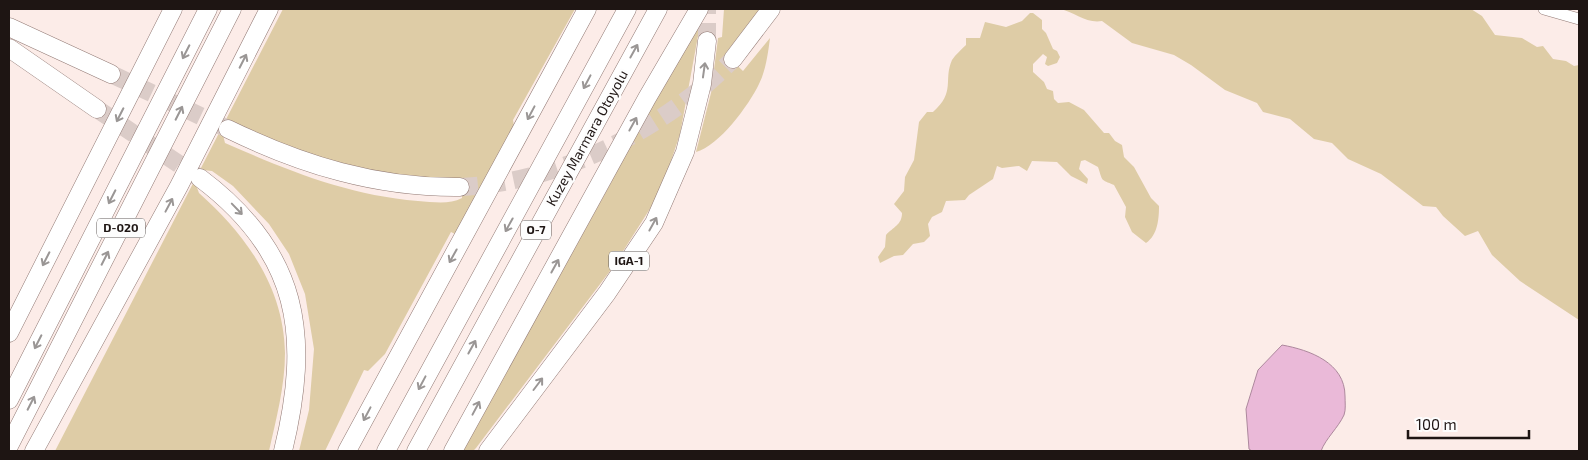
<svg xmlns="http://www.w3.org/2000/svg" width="1588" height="460" viewBox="0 0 1588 460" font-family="'Exo 2',sans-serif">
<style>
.green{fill:#decca6;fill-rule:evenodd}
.water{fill:#eab9d8;stroke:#ad889d}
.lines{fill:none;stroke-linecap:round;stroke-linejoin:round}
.highway-tunnel{stroke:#dbccc8;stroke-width:18;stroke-dasharray:18 9;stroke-linecap:butt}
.minor-casing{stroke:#927a75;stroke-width:12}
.highway-casing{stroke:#927a75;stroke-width:19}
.minor{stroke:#fff;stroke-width:11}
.highway{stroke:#fff;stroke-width:18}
.oneway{stroke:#9a9695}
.labels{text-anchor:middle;stroke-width:5;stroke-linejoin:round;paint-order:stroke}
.shield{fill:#fdfdfd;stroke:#615b59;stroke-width:1}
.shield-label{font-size:12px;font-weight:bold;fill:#1e1513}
.street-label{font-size:14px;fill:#1e1513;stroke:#fdfdfd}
</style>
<rect width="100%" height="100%" fill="#fcece8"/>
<g class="green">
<path d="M283,9H575L513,120L514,126L455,234L451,232L385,354L368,371L364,370L325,451H299L309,410L314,349L305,294L289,254L269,224L233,186L212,171L203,170L196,185L199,193C246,235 284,287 285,353C285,386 276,420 269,451H55ZM223,135C301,154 380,181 461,178L462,198C449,205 433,202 418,201C347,195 289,171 225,143Z"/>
<path d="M724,9H760L725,54L743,71L770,38C768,53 766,70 759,84C749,105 719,146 696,152L711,93L718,38L722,37Z"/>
<path d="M1060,9H1471L1482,16L1495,35L1522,38L1537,47L1543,46L1553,59L1566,61L1574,66L1579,65V320L1520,281L1492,255L1478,231L1465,236L1443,216L1436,207L1423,206L1381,174L1348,159L1332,143L1314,139L1290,119L1263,112L1257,103L1225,90L1191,65L1174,55L1132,43L1102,21C1087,24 1074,12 1060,9Z"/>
<path d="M1030,13H1033L1042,20V29L1046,33L1053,49L1057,51L1060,57L1057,63L1048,66L1045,64L1047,57L1043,54L1033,64V72L1044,82L1047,89L1053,91L1054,99L1058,103L1069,102L1084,110L1104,133H1109L1115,141L1122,145L1124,157L1134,167L1151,198L1159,206C1159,218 1158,235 1146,243L1132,232L1125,217L1126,207L1114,185C1100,179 1103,182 1098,167L1085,160L1081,161L1079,169L1088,179L1087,184L1071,176L1057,162L1032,161L1027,171L1019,166L1002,168L997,166L993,179L969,195L965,200L946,201L942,212L932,217L928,224L930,236L924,242L913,244L903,255L894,256L880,263L878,257L885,247L886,235C893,227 902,225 902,213L894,204L904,191L905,177L914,160L919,122L927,112H933C956,92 943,80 952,60C956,54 961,50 966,45V38H980L985,22L1006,27L1022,21Z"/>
<polygon points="698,24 698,36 680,134 670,164 653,204 613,267 476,448 473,451 462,451 612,181 610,178"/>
</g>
<path class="water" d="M1282,345C1310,350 1345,363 1345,396C1345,402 1346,410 1344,415C1338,428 1326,438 1321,451H1252L1249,449L1246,409L1258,370Z"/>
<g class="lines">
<g class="highway-tunnel">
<polyline points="707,41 707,9"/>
<polyline points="111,74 228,129"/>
<polyline points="97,109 198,177"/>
<path d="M460,187C559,183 665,129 733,59"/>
</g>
<defs>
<polyline id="minor" points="1544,9 1579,19"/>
<g id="highway">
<polyline points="9,27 111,74"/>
<polyline points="9,48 97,109"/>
<polyline points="733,59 771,9"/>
<path d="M228,129C302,165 377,188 460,187"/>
<path d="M200,178C300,253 311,336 283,451"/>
<polyline points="9,333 173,9"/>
<polyline points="9,400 208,9"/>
<polyline points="9,446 232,9"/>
<polyline points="34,451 179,186 269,9"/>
<polyline points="347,451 587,9"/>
<polyline points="386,451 627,9"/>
<polyline points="416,451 658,9"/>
<polyline points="453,451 647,98 699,9"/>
<polyline points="488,451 607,293 654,223 685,152 702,84 707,41"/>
</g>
</defs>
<use href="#minor" class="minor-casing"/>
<use href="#highway" class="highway-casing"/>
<use href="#minor" class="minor"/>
<use href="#highway" class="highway"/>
</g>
<defs><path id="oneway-shaft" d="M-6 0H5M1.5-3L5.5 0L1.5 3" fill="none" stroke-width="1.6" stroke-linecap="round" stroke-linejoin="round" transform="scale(1.25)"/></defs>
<g class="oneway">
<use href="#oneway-shaft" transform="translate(634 51) rotate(-61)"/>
<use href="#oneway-shaft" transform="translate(186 52) rotate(117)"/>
<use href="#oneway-shaft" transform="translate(243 61) rotate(-63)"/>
<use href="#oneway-shaft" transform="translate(704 70) rotate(-82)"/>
<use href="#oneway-shaft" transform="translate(587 82) rotate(118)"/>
<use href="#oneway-shaft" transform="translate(179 113) rotate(-63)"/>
<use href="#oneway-shaft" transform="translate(531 113) rotate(118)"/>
<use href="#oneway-shaft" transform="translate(120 115) rotate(117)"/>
<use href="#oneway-shaft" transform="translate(633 124) rotate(-61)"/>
<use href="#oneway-shaft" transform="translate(112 197) rotate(117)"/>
<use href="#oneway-shaft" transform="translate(169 205) rotate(-62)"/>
<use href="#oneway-shaft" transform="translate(237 209) rotate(46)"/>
<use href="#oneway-shaft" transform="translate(653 224) rotate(-61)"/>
<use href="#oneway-shaft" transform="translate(509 225) rotate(119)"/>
<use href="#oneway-shaft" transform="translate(453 256) rotate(119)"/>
<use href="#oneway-shaft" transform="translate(105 258) rotate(-63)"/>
<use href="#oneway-shaft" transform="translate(46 259) rotate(117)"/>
<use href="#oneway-shaft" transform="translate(555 266) rotate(-61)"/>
<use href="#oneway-shaft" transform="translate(38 342) rotate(117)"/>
<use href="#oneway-shaft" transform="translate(472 347) rotate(-61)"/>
<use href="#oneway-shaft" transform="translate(422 383) rotate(118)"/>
<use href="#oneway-shaft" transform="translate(538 384) rotate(-53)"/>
<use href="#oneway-shaft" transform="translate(31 403) rotate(-63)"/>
<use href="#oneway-shaft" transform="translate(476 408) rotate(-62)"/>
<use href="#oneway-shaft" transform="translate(367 414) rotate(118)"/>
</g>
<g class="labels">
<g class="shield">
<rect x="97" y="218.5" width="48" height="19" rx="4"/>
<rect x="521" y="220.5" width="30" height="19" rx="4"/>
<rect x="609" y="251.5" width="40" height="19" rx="4"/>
</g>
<g class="shield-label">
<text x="121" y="232">D-020</text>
<text x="536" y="234">O-7</text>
<text x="629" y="265">IGA-1</text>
</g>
<g class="street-label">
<text transform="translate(587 138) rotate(-61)" y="5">Kuzey Marmara Otoyolu</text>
</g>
</g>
<rect width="1588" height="460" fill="none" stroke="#1e1513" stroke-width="20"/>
<path d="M1408 430v8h121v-8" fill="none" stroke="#1e1513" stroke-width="2.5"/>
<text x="1416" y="430" font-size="15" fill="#1e1513" stroke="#fdfdfd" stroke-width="4" paint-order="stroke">100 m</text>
</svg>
